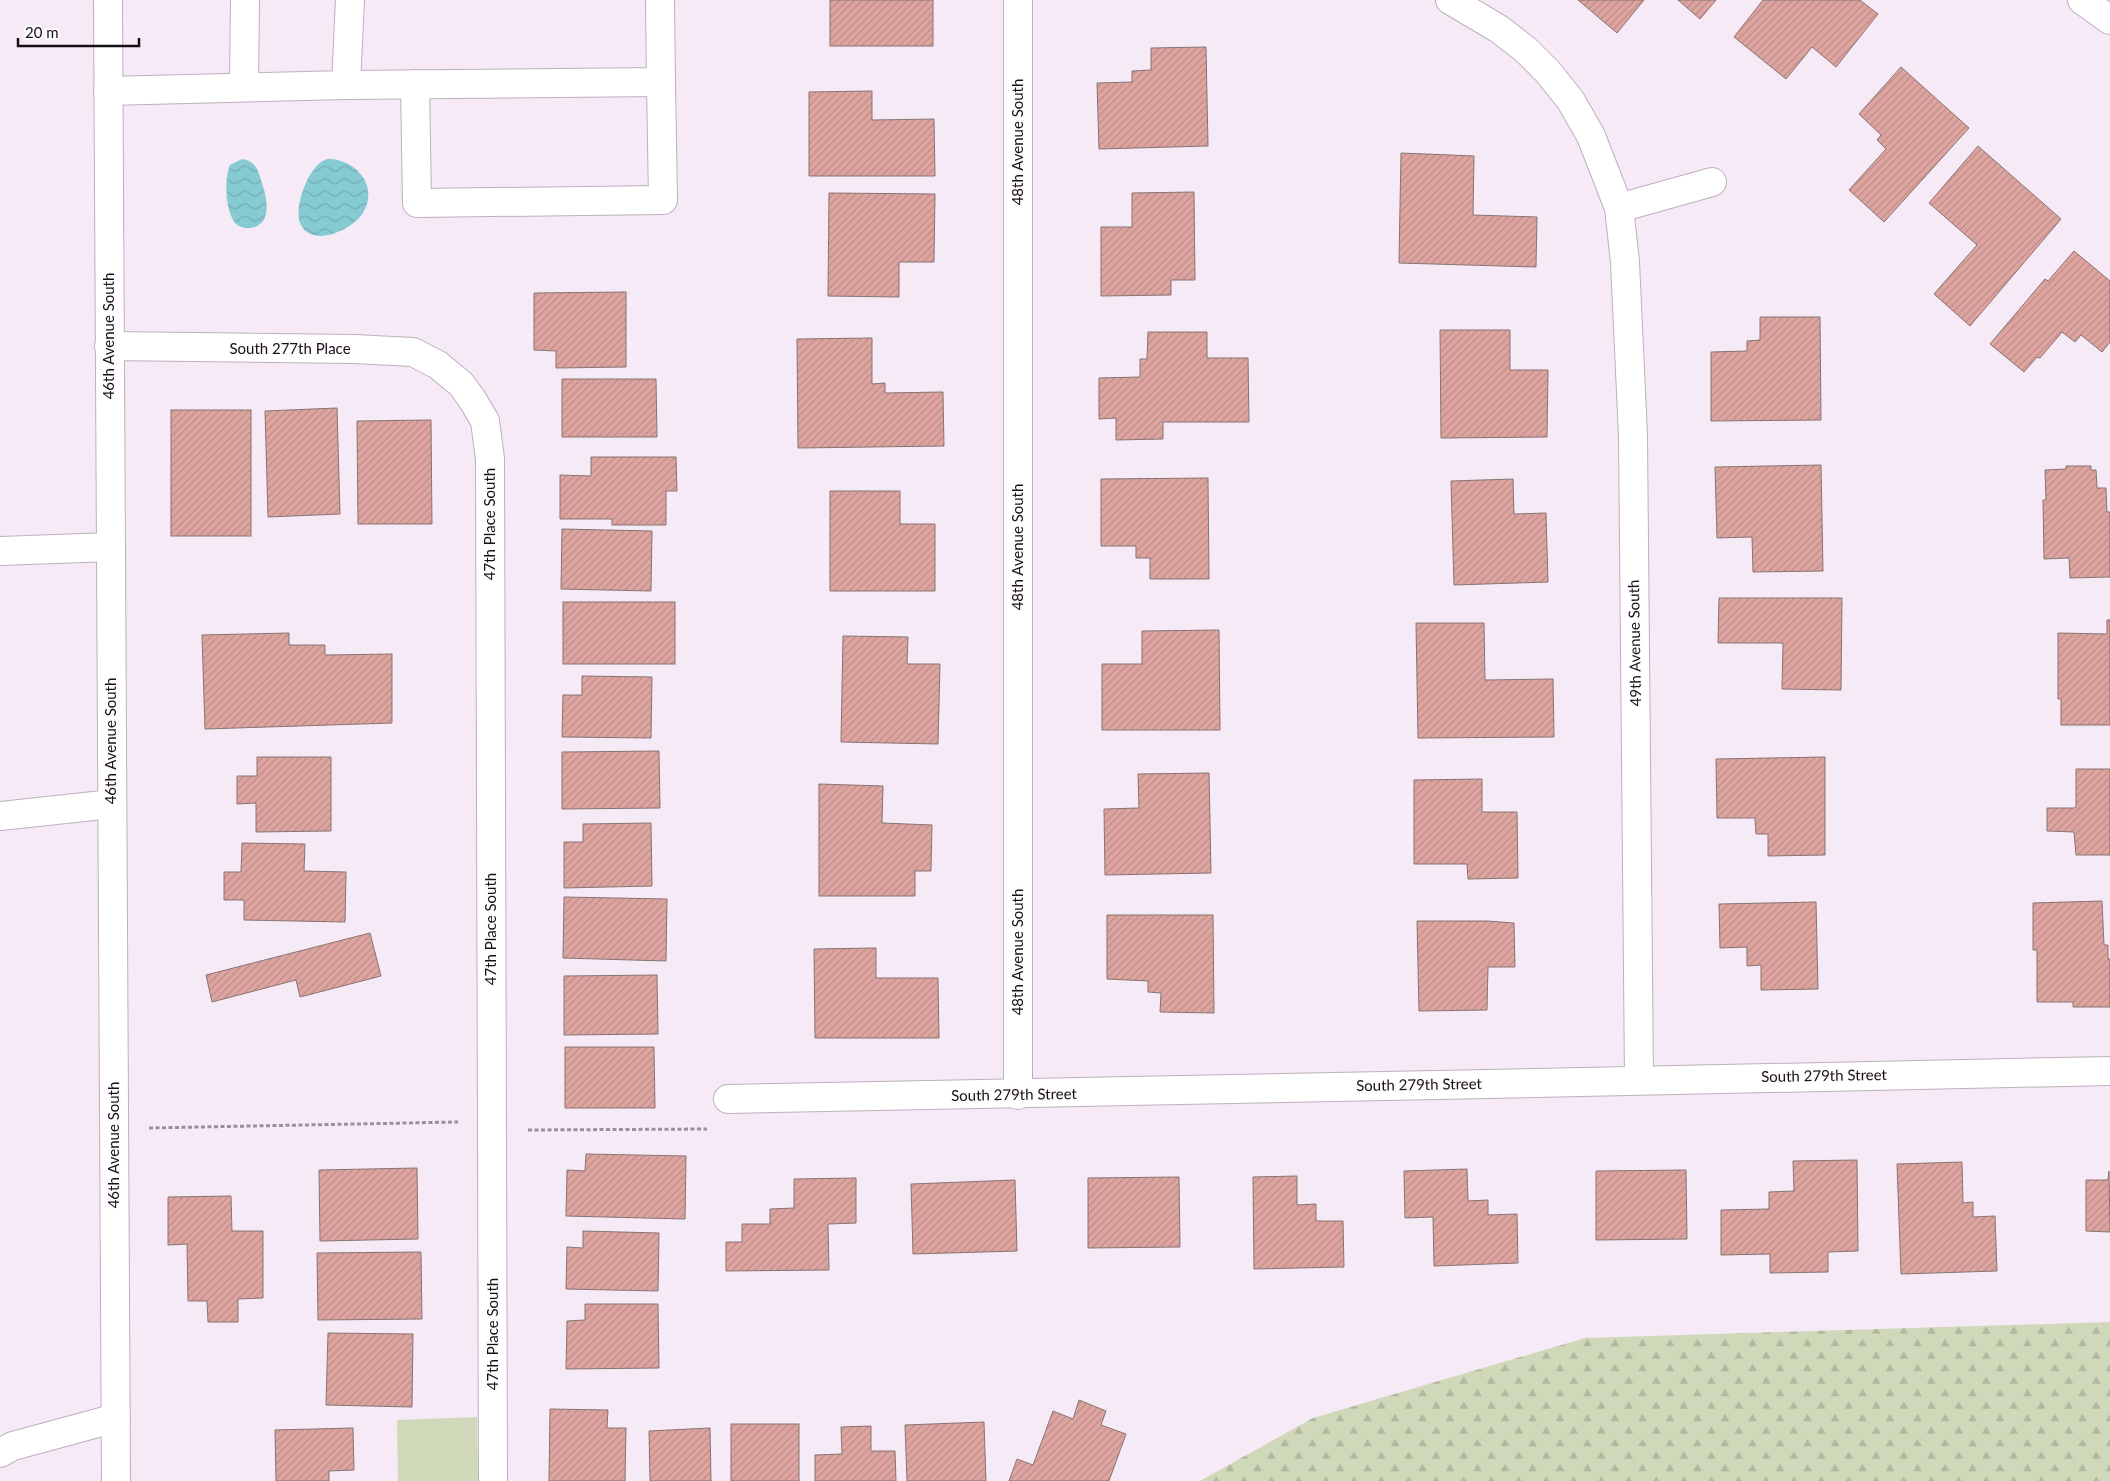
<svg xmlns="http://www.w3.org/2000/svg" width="2110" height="1481" viewBox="0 0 2110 1481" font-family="Lato,sans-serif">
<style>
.forest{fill:url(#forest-firs)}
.park{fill:#d0d8ba}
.water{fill:url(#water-waves)}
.building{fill:url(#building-hatch);stroke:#867473}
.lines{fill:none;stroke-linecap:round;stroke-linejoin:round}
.minor-casing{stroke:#bdb0bd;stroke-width:30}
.path{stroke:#998f99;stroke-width:3;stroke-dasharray:4 2.5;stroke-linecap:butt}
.minor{stroke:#fff;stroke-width:28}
.labels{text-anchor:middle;stroke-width:4;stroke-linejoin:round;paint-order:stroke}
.street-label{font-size:15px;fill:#151015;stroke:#fefbfe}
</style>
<defs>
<pattern id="forest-firs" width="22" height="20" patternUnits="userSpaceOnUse" patternTransform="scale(1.25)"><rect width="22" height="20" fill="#d0d8ba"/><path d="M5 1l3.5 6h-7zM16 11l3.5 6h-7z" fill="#b2b89f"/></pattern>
<pattern id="water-waves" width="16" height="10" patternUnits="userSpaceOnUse" patternTransform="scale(1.25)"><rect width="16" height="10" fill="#87cbd2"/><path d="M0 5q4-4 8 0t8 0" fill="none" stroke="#74adb3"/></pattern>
<pattern id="building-hatch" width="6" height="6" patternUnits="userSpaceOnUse" patternTransform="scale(1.25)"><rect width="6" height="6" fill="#dea4a0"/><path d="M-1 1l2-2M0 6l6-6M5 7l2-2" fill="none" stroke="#be8c89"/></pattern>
</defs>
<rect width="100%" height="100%" fill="#f7eaf7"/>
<polygon class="forest" points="2110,1322 2110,1481 1200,1481 1313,1418 1585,1338"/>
<polygon class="park" points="477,1417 478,1481 398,1481 397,1420"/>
<g class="water">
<path d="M242,159C256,161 258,170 262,183C267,198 273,224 251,228C246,229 240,227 236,224C225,212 224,179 230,165Z"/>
<path d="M327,159C355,158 380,186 363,213C352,230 313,248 301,225C292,209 309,164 327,159Z"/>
</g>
<g class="building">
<rect x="830" y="0" width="103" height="46"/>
<polygon points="1578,0 1644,0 1617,33"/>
<polygon points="1678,0 1716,0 1700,19"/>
<polygon points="1763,0 1860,0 1878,14 1836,67 1812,47 1786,79 1734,37"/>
<polygon points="1206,47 1208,146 1099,149 1097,83 1132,82 1132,71 1151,70 1151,48"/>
<polygon points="1901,67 1969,128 1884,222 1849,190 1886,149 1877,140 1881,135 1859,114"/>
<polygon points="872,91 872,120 934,119 935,176 809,176 809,92"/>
<polygon points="1978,146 2061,219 1970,326 1934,294 1977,245 1929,203"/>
<polygon points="1401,153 1474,156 1473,215 1537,217 1536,267 1399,263"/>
<polygon points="1194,192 1195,280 1171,280 1171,295 1101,296 1101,227 1132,227 1132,193"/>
<polygon points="829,193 935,194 934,262 899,262 899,297 828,296"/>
<polygon points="2074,251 2110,281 2110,342 2102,352 2081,335 2075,342 2062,332 2040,358 2037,357 2024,372 1990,344 2045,279 2048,281"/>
<polygon points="626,292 626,367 556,368 556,351 534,350 534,293"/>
<polygon points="1760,317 1820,317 1821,420 1711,421 1711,352 1747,351 1747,341 1760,340"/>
<polygon points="1440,330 1510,330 1510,370 1548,370 1547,437 1441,438"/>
<polygon points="1148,332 1207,332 1207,358 1248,358 1249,422 1163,422 1163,439 1116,440 1116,418 1099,419 1099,378 1140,377 1140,359 1147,359"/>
<polygon points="872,338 872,384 885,383 885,393 943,392 944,446 798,448 797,339"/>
<polygon points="562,379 656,379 657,437 562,437"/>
<polygon points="337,408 340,514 268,517 265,411"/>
<rect x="171" y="410" width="80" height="126"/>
<polygon points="431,420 432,524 358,524 357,421"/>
<polygon points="591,457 676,457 677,491 666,491 666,525 612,525 612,519 560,519 560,475 591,476"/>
<polygon points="1821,465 1823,571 1753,572 1752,537 1717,538 1715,467"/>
<polygon points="2066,466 2091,466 2091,470 2096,470 2097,488 2106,488 2107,512 2110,512 2110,577 2070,578 2069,558 2044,559 2043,500 2046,500 2045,470 2066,469"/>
<polygon points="1208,478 1209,579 1150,579 1150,558 1136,558 1136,546 1101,546 1101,479"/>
<polygon points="1513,479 1514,514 1546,513 1548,582 1454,585 1451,481"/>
<polygon points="830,491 900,491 900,524 935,524 935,591 830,591"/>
<polygon points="562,529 652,531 651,591 561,589"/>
<polygon points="1719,598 1842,598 1841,690 1782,689 1783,643 1718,643"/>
<rect x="563" y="602" width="112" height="62"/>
<polygon points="2107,620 2110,620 2110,725 2061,725 2061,699 2058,699 2058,633 2107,634"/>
<polygon points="1416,623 1484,623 1485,680 1553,679 1554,737 1418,738"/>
<polygon points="1219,630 1220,730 1102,730 1102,664 1142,664 1142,631"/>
<polygon points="289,633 289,645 325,645 325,655 392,654 392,723 205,729 202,635"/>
<polygon points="843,636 908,637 907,664 940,664 938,744 841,742"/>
<polygon points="582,676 652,677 651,738 562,737 563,695 582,695"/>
<polygon points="659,751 660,808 562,809 562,752"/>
<polygon points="257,757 331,757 331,831 256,832 256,803 237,804 237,776 257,776"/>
<polygon points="1825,757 1825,855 1768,856 1768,834 1756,834 1755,818 1717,818 1716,759"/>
<polygon points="2076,769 2110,769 2110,855 2076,855 2074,832 2047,831 2047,808 2074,808 2076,806"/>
<polygon points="1209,773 1211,873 1105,875 1104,809 1139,808 1138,774"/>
<polygon points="1482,779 1482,812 1517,812 1518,878 1468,879 1467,864 1414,864 1414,780"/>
<polygon points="819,784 883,786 882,823 932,825 931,871 915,871 915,896 819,896"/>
<polygon points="651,823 652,886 564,888 564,842 583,842 583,824"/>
<polygon points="242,843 305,844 304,871 346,872 345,922 244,920 244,900 224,900 224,872 241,872"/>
<polygon points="564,897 667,899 666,961 563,958"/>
<polygon points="2102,901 2104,945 2108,945 2108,959 2110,959 2110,1007 2073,1007 2073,1002 2037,1002 2037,950 2033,950 2033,903"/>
<polygon points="1816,902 1818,989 1761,990 1761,965 1747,966 1747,947 1720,948 1719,904"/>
<polygon points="1107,915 1213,915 1214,1013 1160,1012 1161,993 1148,992 1148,981 1107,979"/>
<polygon points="1417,921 1487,921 1514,923 1515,967 1488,967 1487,1010 1419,1011"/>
<polygon points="370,933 381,976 300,997 296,980 212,1002 206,975"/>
<polygon points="876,948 876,978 938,978 939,1038 815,1038 814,949"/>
<polygon points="657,975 658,1034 564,1035 564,976"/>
<polygon points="565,1047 654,1047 655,1108 565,1108"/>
<polygon points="586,1154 686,1156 685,1219 566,1216 567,1170 585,1171"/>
<polygon points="1857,1160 1858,1251 1828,1252 1828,1272 1770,1273 1770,1254 1721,1255 1721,1210 1769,1209 1769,1192 1794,1191 1793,1161"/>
<polygon points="1962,1162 1963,1203 1973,1202 1973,1217 1995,1216 1997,1271 1901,1274 1897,1164"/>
<polygon points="417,1168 418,1239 320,1241 319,1170"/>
<polygon points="1467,1169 1468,1201 1488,1200 1488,1215 1517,1214 1518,1263 1434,1266 1433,1217 1405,1218 1404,1171"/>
<polygon points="1686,1170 1687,1239 1596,1240 1596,1171"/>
<polygon points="2109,1171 2110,1232 2086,1231 2086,1180 2108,1180"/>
<polygon points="1297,1176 1297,1205 1316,1204 1316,1221 1343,1221 1344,1267 1254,1269 1253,1177"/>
<polygon points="1179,1177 1180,1247 1088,1248 1088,1178"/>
<polygon points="856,1178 856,1223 828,1224 829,1270 726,1271 726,1242 742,1242 742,1224 770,1224 770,1209 794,1208 794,1179"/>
<polygon points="1015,1180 1017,1251 913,1254 911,1184"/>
<polygon points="231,1196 232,1231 263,1231 263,1298 238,1299 238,1322 208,1322 207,1301 188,1301 187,1244 168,1245 168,1197"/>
<polygon points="583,1231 659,1233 658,1291 566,1289 567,1247 583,1248"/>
<polygon points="421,1252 422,1319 318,1320 317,1253"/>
<polygon points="585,1304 658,1304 659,1368 566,1369 567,1321 585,1320"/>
<polygon points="328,1333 413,1334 412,1407 326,1405"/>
<polygon points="1079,1400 1106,1411 1101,1425 1126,1434 1109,1481 1009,1481 1017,1459 1033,1465 1053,1411 1073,1419"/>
<polygon points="550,1409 608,1410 607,1428 626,1428 625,1481 549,1481"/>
<polygon points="984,1422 986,1481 907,1481 905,1425"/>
<rect x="731" y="1424" width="68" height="57"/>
<polygon points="871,1426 871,1451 895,1451 896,1481 815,1481 815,1455 842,1454 841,1427"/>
<polygon points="353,1428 354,1470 329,1471 329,1481 276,1481 275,1430"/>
<polygon points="710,1428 711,1481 650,1481 649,1431"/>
</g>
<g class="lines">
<defs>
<g id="minor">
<polyline points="108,0 116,1481"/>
<polyline points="1018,0 1018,1095"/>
<polyline points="1450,0 1499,29 1526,50 1548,72 1571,101 1591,136 1619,208 1625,262 1633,436 1639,1079"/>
<polyline points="2082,0 2110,20"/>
<polyline points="415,84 417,203 663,200 661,82"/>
<polyline points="346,85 661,82 660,0"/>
<polyline points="244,87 245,0"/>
<polyline points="108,91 346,85 350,0"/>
<polyline points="1619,208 1712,182"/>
<polyline points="109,346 354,349 413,352 438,365 461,384 472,399 485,421 490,459 493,1481"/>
<polyline points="0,551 111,547"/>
<polyline points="0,816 112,804"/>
<path d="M728,1099C1189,1092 1649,1079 2110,1071"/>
<polyline points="0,1453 13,1446 116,1418"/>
</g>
</defs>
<use href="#minor" class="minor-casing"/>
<g class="path">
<polyline points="149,1128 458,1122"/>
<polyline points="528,1130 707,1129"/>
</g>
<use href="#minor" class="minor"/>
</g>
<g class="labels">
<g class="street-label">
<text transform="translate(1018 142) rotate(-90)" y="5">48th Avenue South</text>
<text transform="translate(109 336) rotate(-90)" y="5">46th Avenue South</text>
<text x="290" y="354">South 277th Place</text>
<text transform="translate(490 524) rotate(-90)" y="5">47th Place South</text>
<text transform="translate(1018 547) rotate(-90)" y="5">48th Avenue South</text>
<text transform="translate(1635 643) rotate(-91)" y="5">49th Avenue South</text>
<text transform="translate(111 741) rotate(-90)" y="5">46th Avenue South</text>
<text transform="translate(491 929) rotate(-90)" y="5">47th Place South</text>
<text transform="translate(1018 952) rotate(-90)" y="5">48th Avenue South</text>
<text transform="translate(1824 1076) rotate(-1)" y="5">South 279th Street</text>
<text transform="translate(1419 1085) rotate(-1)" y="5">South 279th Street</text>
<text transform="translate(1014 1095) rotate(-1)" y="5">South 279th Street</text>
<text transform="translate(114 1145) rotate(-90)" y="5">46th Avenue South</text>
<text transform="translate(493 1334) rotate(-90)" y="5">47th Place South</text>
</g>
</g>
<path d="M18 38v8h121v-8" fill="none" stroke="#151015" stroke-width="2.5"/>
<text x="25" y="38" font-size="15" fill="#151015" stroke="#fefbfe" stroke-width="4" paint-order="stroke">20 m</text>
</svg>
